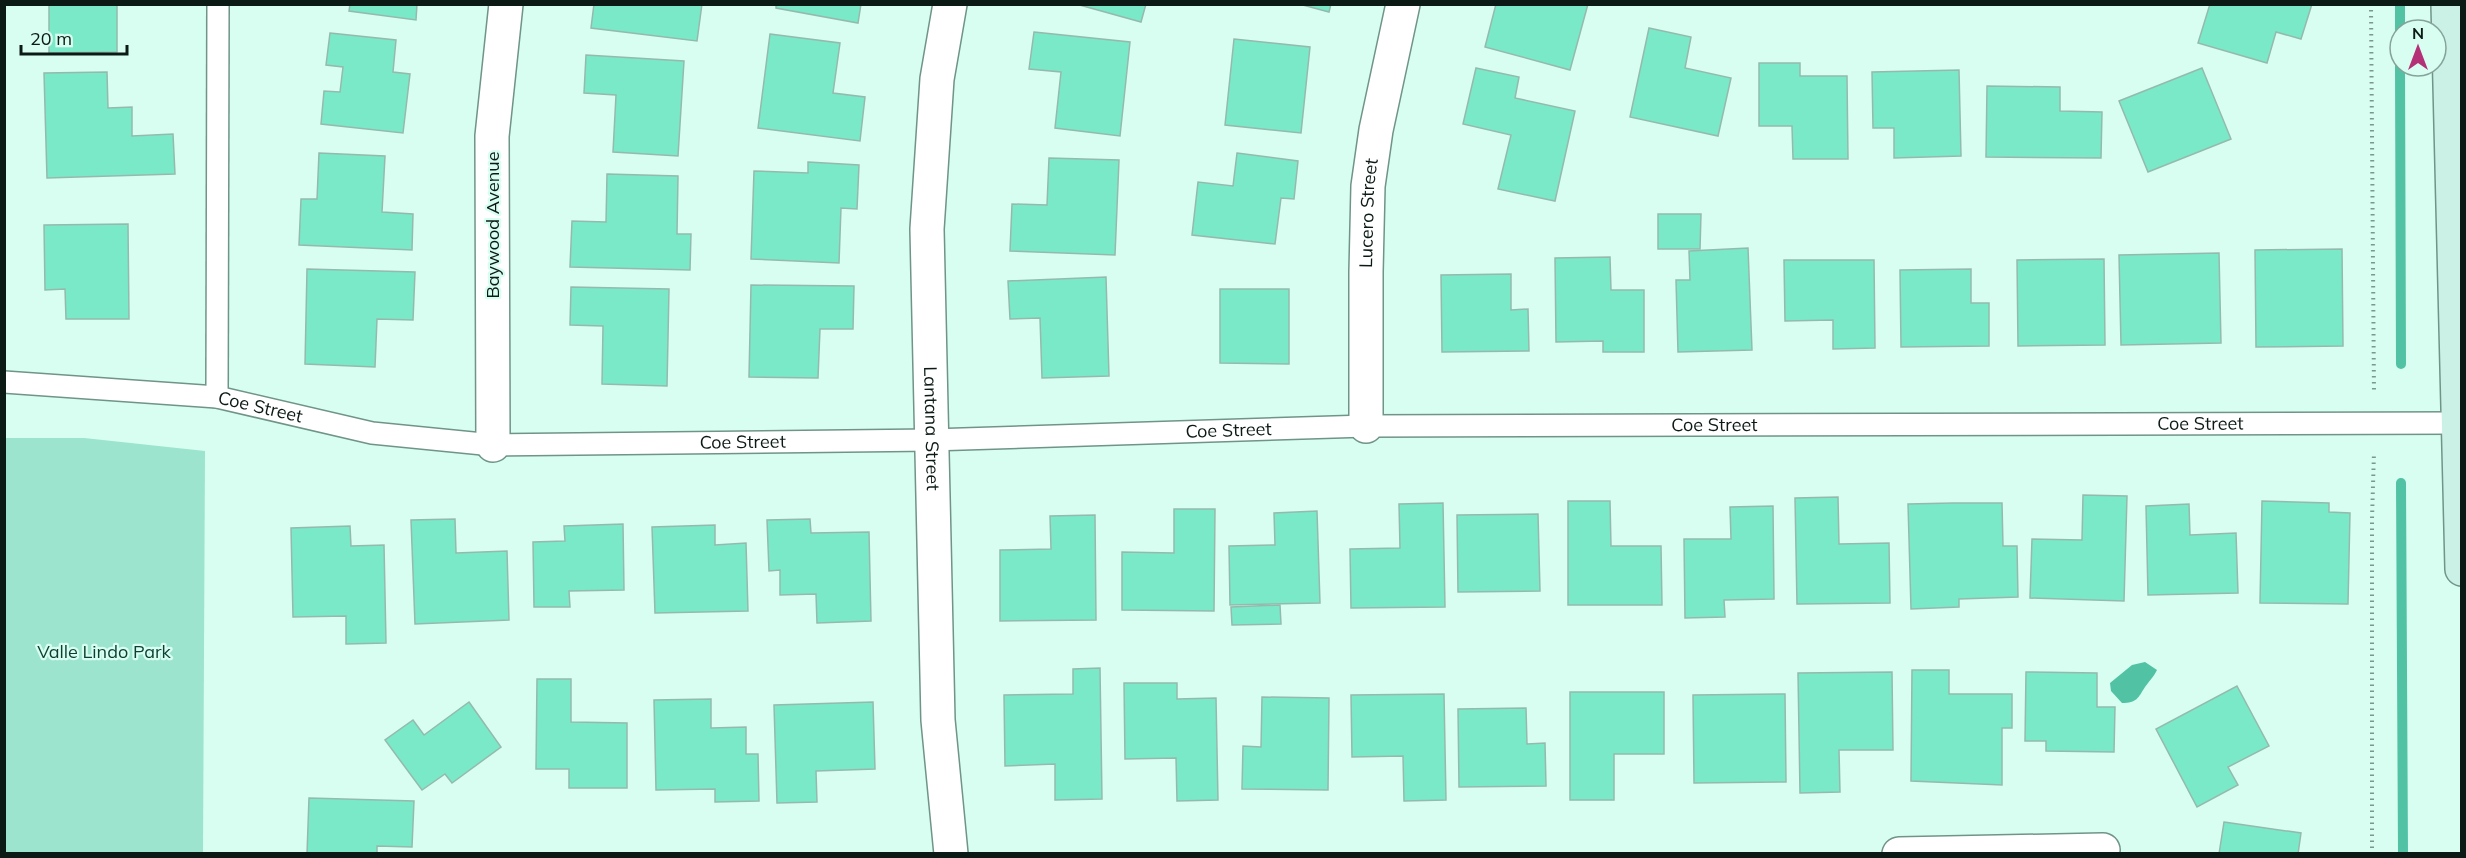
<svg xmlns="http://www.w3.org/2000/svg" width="2466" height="858" viewBox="0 0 2466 858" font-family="Mulish,sans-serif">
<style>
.green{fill:#9ce4cd}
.water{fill:#51c3a4}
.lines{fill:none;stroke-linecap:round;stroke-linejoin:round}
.stream{stroke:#51c3a4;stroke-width:10}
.building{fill:#79e9c8;stroke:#95baad;stroke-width:1.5}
.lane-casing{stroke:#709488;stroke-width:24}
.street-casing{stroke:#709488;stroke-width:36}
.secondary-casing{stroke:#709488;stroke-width:36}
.path{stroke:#7c988e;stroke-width:4;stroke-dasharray:1.5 4.5;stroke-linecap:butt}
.lane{stroke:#fff;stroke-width:21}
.street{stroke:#fff;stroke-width:33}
.secondary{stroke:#cbf0e6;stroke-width:33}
.labels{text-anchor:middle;stroke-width:4.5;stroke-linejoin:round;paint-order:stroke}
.street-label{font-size:18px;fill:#0c1a16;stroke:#d7fef0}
.park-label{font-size:18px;fill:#0b3f32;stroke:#d7fef0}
</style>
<rect width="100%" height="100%" fill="#d7fef0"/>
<polygon class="green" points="5,438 84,438 205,451 203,853 5,853"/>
<path class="water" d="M2145,662L2157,670C2153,678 2149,681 2145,687C2138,698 2137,703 2122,703L2111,691L2110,683L2132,665Z"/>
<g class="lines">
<g class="stream">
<polyline points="2400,4 2400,45"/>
<polyline points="2400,66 2401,364"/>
<polyline points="2401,483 2403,854"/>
</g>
</g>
<g class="building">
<polygon points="49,4 117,4 117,52 49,53"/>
<polygon points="350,4 417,4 416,20 349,11"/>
<polygon points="594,4 702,4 697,41 591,28"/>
<polygon points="776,4 861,4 858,23 776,8"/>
<polygon points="1076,4 1146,4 1141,22"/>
<polygon points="1299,4 1331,4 1329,12"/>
<polygon points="1496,4 1588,4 1570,70 1485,47"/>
<polygon points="2210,4 2312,4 2301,39 2276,32 2267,63 2198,43"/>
<polygon points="1649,28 1691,37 1685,68 1731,78 1718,136 1630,117"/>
<polygon points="1034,32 1130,42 1120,136 1055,128 1061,72 1029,69"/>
<polygon points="330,33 396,40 393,72 410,74 403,133 321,124 324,91 340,92 343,67 326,65"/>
<polygon points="770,34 840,43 833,93 865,97 860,141 758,128"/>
<polygon points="1234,39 1310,47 1301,133 1225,125"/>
<polygon points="586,55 684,61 678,156 613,152 616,95 584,93"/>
<polygon points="1759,63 1800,63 1800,76 1847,76 1848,159 1793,159 1792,126 1759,126"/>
<polygon points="1476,68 1519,77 1515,98 1575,111 1555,201 1498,189 1511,135 1463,124"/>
<polygon points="2202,68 2231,139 2148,172 2119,101"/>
<polygon points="1959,70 1961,156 1894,158 1894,128 1873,128 1872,72"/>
<polygon points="107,72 108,108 132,107 132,136 173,134 175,174 47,178 44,73"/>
<polygon points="1987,86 2060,87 2060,111 2102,112 2101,158 1986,157"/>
<polygon points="319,153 385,156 382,212 413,214 412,250 299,245 301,199 317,199"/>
<polygon points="1237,153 1298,161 1294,199 1281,198 1275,244 1192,235 1198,182 1233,186"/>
<polygon points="1049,158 1119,160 1115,255 1010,251 1012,204 1047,205"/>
<polygon points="808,162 859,165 857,209 841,208 839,263 751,259 754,171 808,173"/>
<polygon points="607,174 678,176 677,234 691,234 690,270 570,267 572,221 606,222"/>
<polygon points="1658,214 1701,214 1700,249 1658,249"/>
<polygon points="128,224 129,319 66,319 65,289 45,290 44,225"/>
<polygon points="1748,248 1752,350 1678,352 1676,280 1690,280 1689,251"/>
<polygon points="2342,249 2343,346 2256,347 2255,250"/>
<polygon points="2219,253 2221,343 2121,345 2119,255"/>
<polygon points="1610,257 1611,290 1644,290 1644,352 1603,352 1603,341 1556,342 1555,258"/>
<polygon points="2104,259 2105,345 2018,346 2017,260"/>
<polygon points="1784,260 1874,260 1875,348 1833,349 1833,320 1785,321"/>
<polygon points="307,269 415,272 413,320 377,319 375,367 305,364"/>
<polygon points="1971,269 1971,303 1989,303 1989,346 1901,347 1900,270"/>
<polygon points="1511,274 1511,310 1528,309 1529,351 1442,352 1441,275"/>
<polygon points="1106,277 1109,376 1042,378 1040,318 1010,319 1008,281"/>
<polygon points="751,285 854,286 853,329 820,329 818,378 749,377"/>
<polygon points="571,287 669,289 667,386 602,384 603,326 570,325"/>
<polygon points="1220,289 1289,289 1289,364 1220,363"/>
<polygon points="2083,495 2127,496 2124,601 2030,598 2032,539 2082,540"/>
<polygon points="1838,497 1839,544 1889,543 1890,603 1797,604 1795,498"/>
<polygon points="1568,501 1610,501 1611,546 1661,546 1662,605 1568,605"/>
<polygon points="2262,501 2329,503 2329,512 2350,513 2348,604 2260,603"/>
<polygon points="1443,503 1445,607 1351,608 1350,549 1400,548 1399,504"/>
<polygon points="1953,503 2002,503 2003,546 2017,546 2018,597 1959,599 1959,607 1911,609 1908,504"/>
<polygon points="2189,504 2190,535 2236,533 2238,593 2148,595 2146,506"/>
<polygon points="1773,506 1774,599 1724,600 1725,617 1685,618 1684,539 1731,539 1730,507"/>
<polygon points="1174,509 1215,509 1214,611 1122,610 1122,552 1174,553"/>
<polygon points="1317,511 1320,603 1230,605 1229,546 1275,545 1274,513"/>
<polygon points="1538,514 1540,591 1458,592 1457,515"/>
<polygon points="1095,515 1096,620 1000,621 1000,550 1051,549 1050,516"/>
<polygon points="455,519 456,553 507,551 509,620 415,624 411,520"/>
<polygon points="810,519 811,533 869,532 871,621 817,623 816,594 780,595 780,570 769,571 767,520"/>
<polygon points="623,524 624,590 569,591 570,607 534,607 533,542 565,541 564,526"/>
<polygon points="715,525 715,545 746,543 748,611 655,613 652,527"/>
<polygon points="350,526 351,546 384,545 386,643 346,644 346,616 293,617 291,528"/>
<polygon points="1280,605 1281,624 1232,625 1231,607"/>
<polygon points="1100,668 1102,799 1055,800 1055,764 1005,766 1004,695 1073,694 1073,669"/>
<polygon points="1912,670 1949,670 1949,694 2012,694 2012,728 2002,728 2002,785 1911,781"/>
<polygon points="1892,672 1893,750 1839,750 1840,792 1800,793 1798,673"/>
<polygon points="2026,672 2097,673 2097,707 2115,707 2114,752 2046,751 2046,741 2025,741"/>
<polygon points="537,679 571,679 571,722 627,723 627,788 569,788 569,769 536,769"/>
<polygon points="1124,683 1177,683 1177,699 1216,698 1218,800 1177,801 1176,758 1125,759"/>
<polygon points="2237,686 2269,746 2228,767 2238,785 2197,807 2156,729"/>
<polygon points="1570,692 1664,692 1664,754 1614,754 1614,800 1570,800"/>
<polygon points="1444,694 1446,800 1404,801 1403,756 1352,757 1351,695"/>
<polygon points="1785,694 1786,782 1694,783 1693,695"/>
<polygon points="1262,697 1329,698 1328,790 1242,789 1243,746 1261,747"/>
<polygon points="711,699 711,728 746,727 746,754 758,754 759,801 715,802 715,789 656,790 654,700"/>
<polygon points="469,702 501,747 452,783 445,774 422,790 385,740 413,720 424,735"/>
<polygon points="873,702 875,769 816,771 817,802 777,803 774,705"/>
<polygon points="1526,708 1527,744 1545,743 1546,786 1459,787 1458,709"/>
<polygon points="309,798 414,801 412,847 377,846 377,854 307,854"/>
<polygon points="2224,822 2301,833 2298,854 2219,854"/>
</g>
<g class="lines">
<defs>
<g id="lane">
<path id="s1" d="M4,382L217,397L372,433L493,445L931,440L1366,426L2457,423"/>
<polyline points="217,397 218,4"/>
</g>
<g id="street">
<path id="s2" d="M950,4L937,79L927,229L938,720L951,854"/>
<path id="s3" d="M1366,426V272L1368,186L1376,130L1403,4"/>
<polyline points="493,445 492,136 506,4"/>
<polyline points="1899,854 2103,850"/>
</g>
<polyline id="secondary" points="2448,4 2462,569"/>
</defs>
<use href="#lane" class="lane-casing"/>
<use href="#street" class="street-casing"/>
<use href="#secondary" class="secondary-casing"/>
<g class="path">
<polyline points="2371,4 2374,394"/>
<polyline points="2372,854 2372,519 2374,452"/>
</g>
<use href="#lane" class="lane"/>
<use href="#street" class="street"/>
<use href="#secondary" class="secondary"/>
</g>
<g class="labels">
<g class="street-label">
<text dy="6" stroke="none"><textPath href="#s3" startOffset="213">Lucero Street</textPath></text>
<text transform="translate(493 225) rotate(-90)" y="6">Baywood Avenue</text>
<text dy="6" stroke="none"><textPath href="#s1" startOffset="258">Coe Street</textPath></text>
<text dy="6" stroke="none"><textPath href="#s1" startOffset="2202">Coe Street</textPath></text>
<text dy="6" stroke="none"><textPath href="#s1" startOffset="1716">Coe Street</textPath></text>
<text dy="6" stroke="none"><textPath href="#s2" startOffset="426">Lantana Street</textPath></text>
<text dy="6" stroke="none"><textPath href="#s1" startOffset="1230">Coe Street</textPath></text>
<text dy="6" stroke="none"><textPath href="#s1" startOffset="744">Coe Street</textPath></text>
</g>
<g class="park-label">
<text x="104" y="658">Valle Lindo Park</text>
</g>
</g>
<rect width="2466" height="858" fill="none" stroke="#0c1a16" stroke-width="12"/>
<g transform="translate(2418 48)"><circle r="28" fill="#d7fef0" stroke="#86a399" stroke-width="1.5"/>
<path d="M0-4.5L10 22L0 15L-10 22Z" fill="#b43077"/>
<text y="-9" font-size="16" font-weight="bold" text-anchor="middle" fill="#0c1a16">N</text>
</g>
<path d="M21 45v9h106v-9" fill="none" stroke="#0c1a16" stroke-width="3"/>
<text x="30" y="45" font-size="18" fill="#0c1a16" stroke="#d7fef0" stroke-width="4.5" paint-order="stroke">20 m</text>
</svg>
